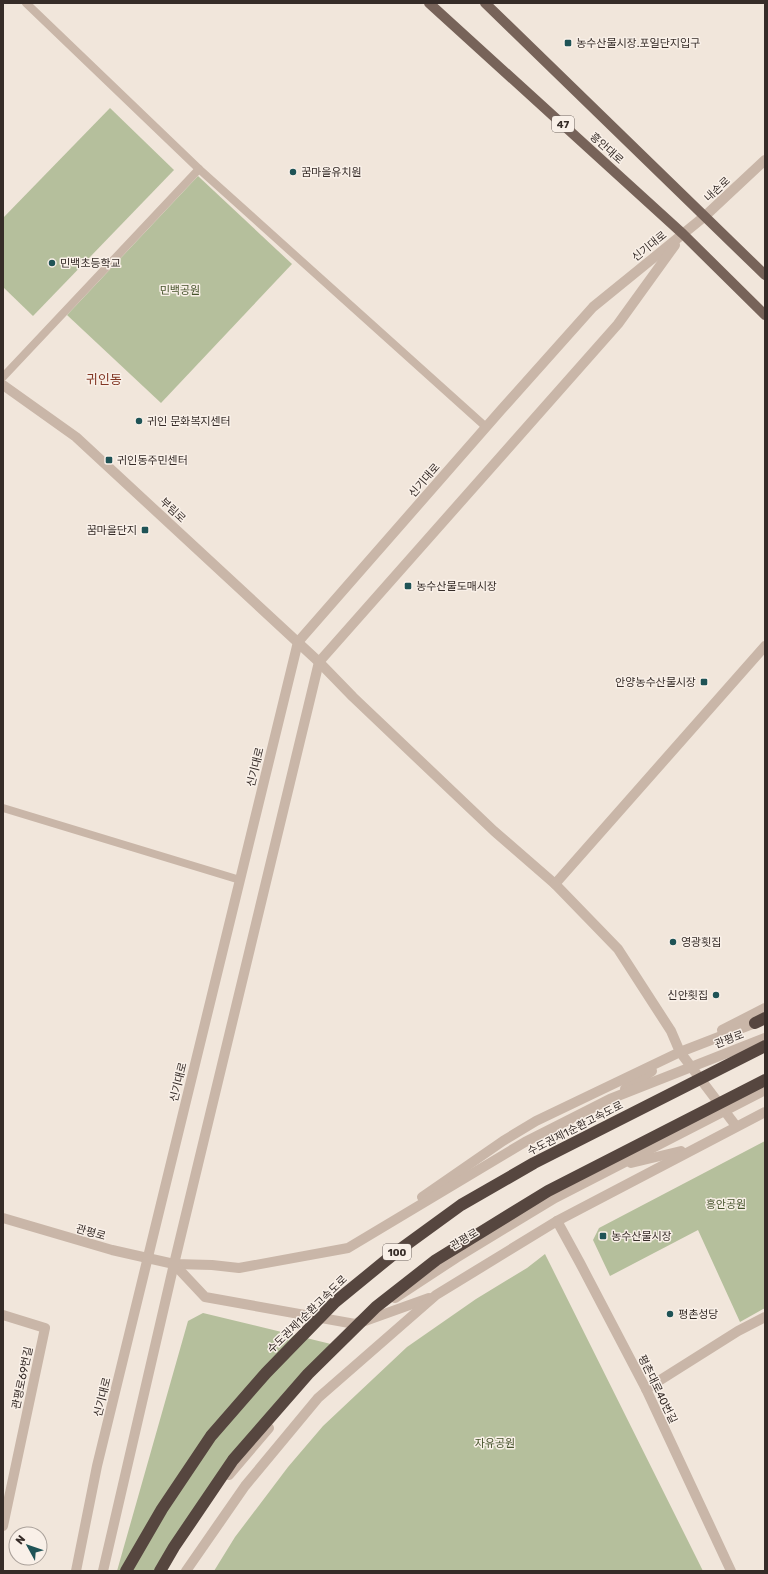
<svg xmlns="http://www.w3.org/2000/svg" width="768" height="1574" viewBox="0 0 768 1574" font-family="Rubik,'Noto Sans KR',sans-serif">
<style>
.green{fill:#b5bf9c}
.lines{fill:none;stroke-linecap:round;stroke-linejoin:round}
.pedestrian{stroke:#c9b6a8;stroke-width:8}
.minor{stroke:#c9b6a8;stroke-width:10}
.tertiary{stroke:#c9b6a8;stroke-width:10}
.primary{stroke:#776359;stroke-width:10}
.motorway{stroke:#56463f;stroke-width:12}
.motorway-bridge{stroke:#56463f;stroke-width:12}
.poi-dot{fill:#1f5356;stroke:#f9f0e8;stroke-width:1.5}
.labels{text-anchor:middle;stroke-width:3;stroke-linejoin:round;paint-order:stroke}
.shield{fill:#f9f0e8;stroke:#706762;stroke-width:1}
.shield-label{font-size:10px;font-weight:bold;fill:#362c28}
.poi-label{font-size:11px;fill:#362c28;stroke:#f9f0e8;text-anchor:start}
.street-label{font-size:11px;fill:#362c28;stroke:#f9f0e8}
.park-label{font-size:11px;fill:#46532c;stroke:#f9f0e8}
.quarter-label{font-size:13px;fill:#823724;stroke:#f9f0e8}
</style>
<rect width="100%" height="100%" fill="#f1e6db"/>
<g class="green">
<polygon points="110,108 174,170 33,316 3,287 3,218"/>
<polygon points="198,176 292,264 161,403 67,315"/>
<polygon points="765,1141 765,1308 740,1322 698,1230 610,1276 593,1240 599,1228"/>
<polygon points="545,1254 703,1571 214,1571 235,1537 288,1467 323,1426 407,1347 476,1299 527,1268"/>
<polygon points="203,1313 335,1345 225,1466 155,1571 117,1571 188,1321"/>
</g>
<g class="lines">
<g class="pedestrian">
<polyline points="26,3 199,169 486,427"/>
<polyline points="3,377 199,169"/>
<polyline points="3,808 240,880"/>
</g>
<g class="minor">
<polyline points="319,662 353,697 494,831 555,884 618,949 671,1031 680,1052 736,1126"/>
<polyline points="555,884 765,646"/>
<polyline points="3,1315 45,1328 3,1526"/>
<polyline points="646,1389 738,1331 765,1317"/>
</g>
<g class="tertiary">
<polyline points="3,385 76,437 319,662"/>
<polyline points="722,1030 765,1008"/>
<polyline points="625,1089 652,1071"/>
<polyline points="631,1163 681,1151"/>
<polyline points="422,1197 503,1141 536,1121 680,1052 755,1023"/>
<polyline points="3,1218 112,1250 174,1264 212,1265 239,1268 348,1248 525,1142 610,1099 765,1038"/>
<polyline points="557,1221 580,1263 646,1389 731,1571"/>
<polyline points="174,1264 205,1297 355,1324 362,1320"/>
<polyline points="395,1298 456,1258 555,1198 765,1090"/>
<polyline points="362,1322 429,1298"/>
<polyline points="229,1475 269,1428"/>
<polyline points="76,1571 97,1466 298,642 501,410 593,307 705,216 765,160"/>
<polyline points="103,1571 174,1264 319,662 618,324 675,245"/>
<polyline points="186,1571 245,1486 318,1398 436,1295 557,1221 765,1112"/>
</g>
<g class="primary">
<polyline points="429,3 683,234 765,315"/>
<polyline points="485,3 765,275"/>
</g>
<polyline class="motorway" points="755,1023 765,1018"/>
<g class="motorway-bridge">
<polyline points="126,1571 162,1509 211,1436 266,1373 335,1302 395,1253 461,1205 534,1163 765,1046"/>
<polyline points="160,1571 174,1547 233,1460 308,1374 376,1307 436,1260 548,1191 765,1080"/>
</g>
</g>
<g class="poi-dot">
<rect x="564" y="39" width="8" height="8" rx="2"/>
<circle cx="293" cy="172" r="4"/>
<circle cx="52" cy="263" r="4"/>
<circle cx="139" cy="421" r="4"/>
<rect x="105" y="456" width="8" height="8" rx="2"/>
<rect x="141" y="526" width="8" height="8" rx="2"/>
<rect x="404" y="582" width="8" height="8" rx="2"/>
<rect x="700" y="678" width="8" height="8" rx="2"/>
<circle cx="673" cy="942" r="4"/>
<circle cx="716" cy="995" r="4"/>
<rect x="599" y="1232" width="8" height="8" rx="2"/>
<circle cx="670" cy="1314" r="4"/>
</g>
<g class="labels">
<g class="shield">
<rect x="552" y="116" width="22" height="16" rx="3"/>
<rect x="383" y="1244" width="28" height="16" rx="3"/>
</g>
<g class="shield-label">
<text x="563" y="128">47</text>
<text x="397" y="1256">100</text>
</g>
<g class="poi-label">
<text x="576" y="47">농수산물시장.포일단지입구</text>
<text x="301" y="176">꿈마을유치원</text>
<text x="60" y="267">민백초등학교</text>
<text x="147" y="425">귀인 문화복지센터</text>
<text x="117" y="464">귀인동주민센터</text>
<text x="137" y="534" text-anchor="end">꿈마을단지</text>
<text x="416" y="590">농수산물도매시장</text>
<text x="696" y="686" text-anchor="end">안양농수산물시장</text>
<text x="681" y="946">영광횟집</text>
<text x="708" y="999" text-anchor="end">신안횟집</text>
<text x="611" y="1240">농수산물시장</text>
<text x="678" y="1318">평촌성당</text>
</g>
<g class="street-label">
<text transform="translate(607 148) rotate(42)" y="4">흥안대로</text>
<text transform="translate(717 189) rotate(-43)" y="4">내손로</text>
<text transform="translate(649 246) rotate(-39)" y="4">신기대로</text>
<text transform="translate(424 480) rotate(-49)" y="4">신기대로</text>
<text transform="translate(173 510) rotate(43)" y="4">부림로</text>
<text transform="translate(255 767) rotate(-76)" y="4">신기대로</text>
<text transform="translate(729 1039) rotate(-21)" y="4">관평로</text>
<text transform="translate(178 1082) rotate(-76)" y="4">신기대로</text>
<text transform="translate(575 1128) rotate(-27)" y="4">수도권제1순환고속도로</text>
<text transform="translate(91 1232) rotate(16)" y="4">관평로</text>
<text transform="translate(464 1239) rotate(-31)" y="4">관평로</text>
<text transform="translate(307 1314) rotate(-44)" y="4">수도권제1순환고속도로</text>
<text transform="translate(22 1378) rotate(-78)" y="4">관평로69번길</text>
<text transform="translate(658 1389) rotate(64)" y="4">평촌대로40번길</text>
<text transform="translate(102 1397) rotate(-76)" y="4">신기대로</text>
</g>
<g class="park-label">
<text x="180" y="294">민백공원</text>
<text x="726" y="1208">흥안공원</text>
<text x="495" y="1447">자유공원</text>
</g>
<g class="quarter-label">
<text x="104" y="384">귀인동</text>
</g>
</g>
<rect width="768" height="1574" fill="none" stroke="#362c28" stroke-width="8"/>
<g transform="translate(28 1546) rotate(310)"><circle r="19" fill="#f9f0e8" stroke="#aba29b"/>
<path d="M0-3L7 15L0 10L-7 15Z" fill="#1f5356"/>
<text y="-6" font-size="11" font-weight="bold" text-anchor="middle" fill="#362c28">N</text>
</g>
</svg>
